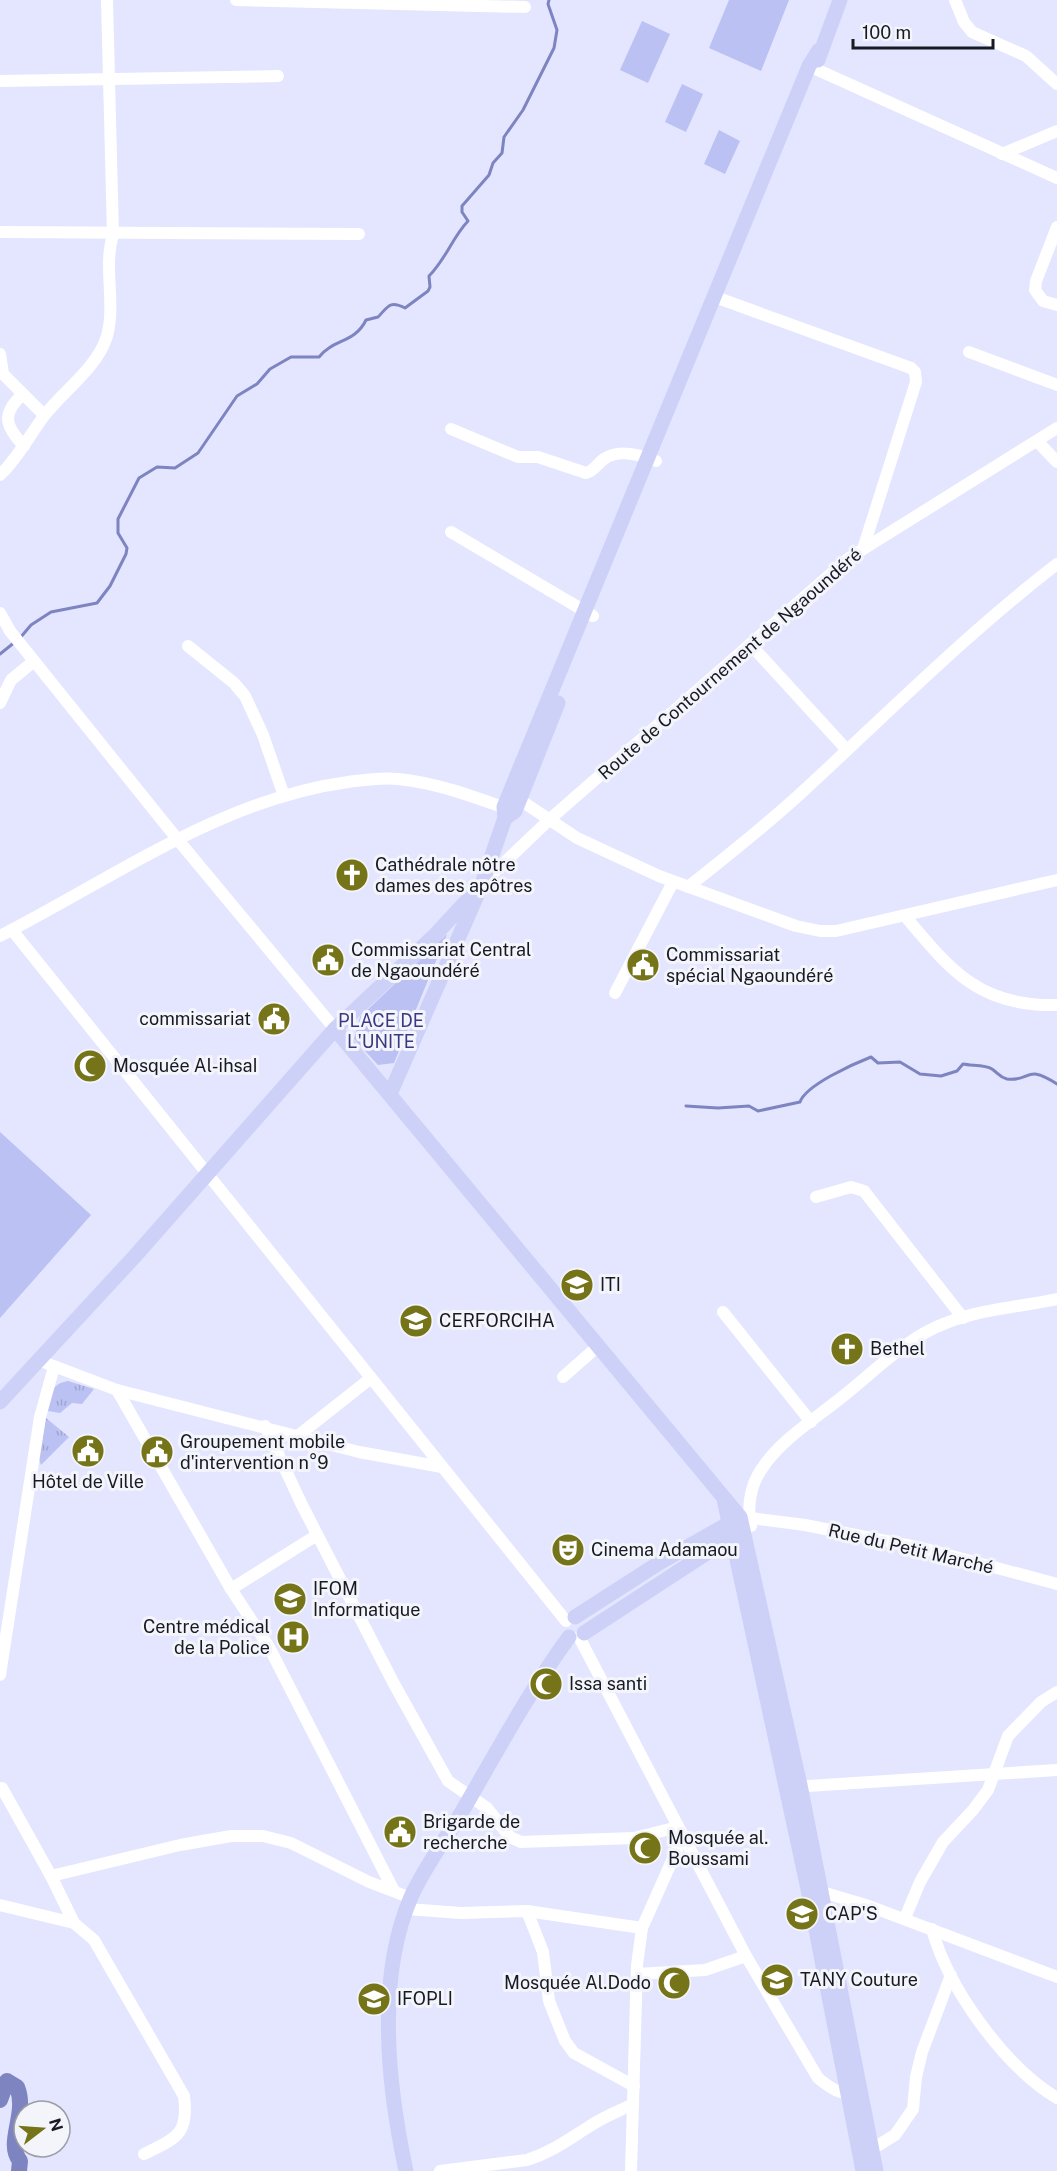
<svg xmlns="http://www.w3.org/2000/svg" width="1057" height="2171" viewBox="0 0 1057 2171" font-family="'Public Sans',sans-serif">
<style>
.grass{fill:url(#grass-tufts)}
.garden{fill:#bbc1f2}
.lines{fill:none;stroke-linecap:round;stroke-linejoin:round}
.stream{stroke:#7e84c0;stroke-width:3}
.river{stroke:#7e84c0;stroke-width:16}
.minor{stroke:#fff;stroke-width:12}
.major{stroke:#cdd1f8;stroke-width:15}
.labels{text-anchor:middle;stroke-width:6;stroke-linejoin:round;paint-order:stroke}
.street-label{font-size:18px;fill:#171923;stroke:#f4f5fb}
.poi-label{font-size:18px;fill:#171923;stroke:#f4f5fb;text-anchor:start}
.park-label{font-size:18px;fill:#393882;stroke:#f4f5fb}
</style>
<defs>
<pattern id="grass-tufts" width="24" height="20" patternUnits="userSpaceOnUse" patternTransform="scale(1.5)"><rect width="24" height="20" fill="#bbc1f2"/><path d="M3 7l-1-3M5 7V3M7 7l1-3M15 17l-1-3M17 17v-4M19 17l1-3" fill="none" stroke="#a0a5cf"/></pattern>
</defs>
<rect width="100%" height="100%" fill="#e3e6fe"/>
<g class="grass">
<path d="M68,1381L94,1389L82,1404L72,1403L60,1413L48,1411C50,1396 50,1384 68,1381Z"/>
<polygon points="46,1418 69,1437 41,1465 39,1459"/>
</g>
<g class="garden">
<polygon points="729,0 789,0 761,71 709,48"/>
<polygon points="642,21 670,34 648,83 620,70"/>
<polygon points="682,84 703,94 686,132 665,122"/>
<polygon points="719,130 740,141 725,174 704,164"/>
<polygon points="447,934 394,1063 378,1065 354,1039 360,1017"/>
<polygon points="0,1132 91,1215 0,1318"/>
</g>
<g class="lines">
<g class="stream">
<path d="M20,638L31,625L51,612L97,603L110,586L126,554L127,548L118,533V519L139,478L157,467L175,468L198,453L237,396L257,384L270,369L291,357H319C333,339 355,343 366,320L378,317C388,307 389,300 405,308L428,291L430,287L429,276C446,259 452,238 468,221L462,212V206L489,175L493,163L502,153L504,137L523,110L554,48L557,30L548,4L549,0"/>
<polyline points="0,654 15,642"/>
<path d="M686,1106L718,1108L749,1106L758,1111L800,1102C806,1085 853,1064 871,1057L878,1063L900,1062L920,1074L941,1076L957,1071L963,1064C971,1066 985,1064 992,1069C998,1073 999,1077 1007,1079C1032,1082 1025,1063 1057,1084"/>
</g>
<path class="river" d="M0,2100L7,2081L17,2087C28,2114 5,2142 20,2161L19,2171"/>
<g class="minor">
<polyline points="236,0 525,7"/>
<polyline points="955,0 964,22 972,32 1026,56 1057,84"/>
<polyline points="809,66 1057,178"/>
<polyline points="0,81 278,76"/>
<polyline points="1002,154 1057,131"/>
<polyline points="1057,227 1036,281 1035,290 1043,301 1057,305"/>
<polyline points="0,232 359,234"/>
<polyline points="715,297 911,368 915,372 916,382 863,549"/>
<polyline points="969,352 1057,385"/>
<polyline points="0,354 3,374 44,415"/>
<path d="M23,394C1,414 5,426 24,446"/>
<path d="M451,429L518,457H538L586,473C594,471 597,464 604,459C619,448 641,455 656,461"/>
<polyline points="1037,441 1057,462"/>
<path d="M0,475C18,458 29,436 44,416C63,391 98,367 107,336C116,303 103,267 113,235L107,0"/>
<polyline points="451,532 593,616"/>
<polyline points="0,613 10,631 178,840 335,1029"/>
<polyline points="750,644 847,750"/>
<polyline points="188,646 234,683 245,696 263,735 284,796"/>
<polyline points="0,703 11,680 34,661"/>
<polyline points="520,800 577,838 659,876 796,926 820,931 836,931 1057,880"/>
<polyline points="483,883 550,819 849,558 1057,428"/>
<path d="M688,887C726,857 764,827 800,794C885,716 966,634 1057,564"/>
<path d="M905,916C951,971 980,1007 1057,1005"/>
<polyline points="12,930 566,1621"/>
<path d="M0,936C112,879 221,799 348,782C364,780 381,777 398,779C438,783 474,797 511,810"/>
<polyline points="615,993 673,882"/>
<polyline points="816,1197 851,1187 864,1191 963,1318"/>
<polyline points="723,1312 811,1422"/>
<polyline points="38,1360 117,1390 359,1452 442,1467"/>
<polyline points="563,1377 597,1347"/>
<polyline points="117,1390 231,1589 269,1647 394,1891"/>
<polyline points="265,1426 302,1505 393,1682 448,1781 487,1808 510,1837 521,1842 634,1838 678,1827"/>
<polyline points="299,1435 371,1378"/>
<polyline points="742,1517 805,1525 922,1548 1057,1584"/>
<path d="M751,1526C747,1508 750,1486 761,1470C780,1440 815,1419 842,1397C874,1372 907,1337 946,1323C982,1309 1019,1307 1057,1299"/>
<polyline points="231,1589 317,1535"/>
<path d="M579,1637L746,1956L818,2078C830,2088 840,2095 856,2093"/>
<polyline points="0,1675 40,1417 54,1367"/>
<polyline points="792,1787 1057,1770"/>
<polyline points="2,1788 51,1876 180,1845 231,1836 263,1836 291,1843 369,1882 411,1898"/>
<path d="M51,1876L74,1923L94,1940L184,2096C189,2135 176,2138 144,2154"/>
<polyline points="815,1893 822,1892 869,1906 1057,1977"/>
<polyline points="0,1905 74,1923"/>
<polyline points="407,1909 461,1913 527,1911 642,1928"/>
<polyline points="527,1911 543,1952 549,2001 565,2041 574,2053 634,2086"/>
<polyline points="905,1918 920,1882 943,1842 973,1810 988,1790 1008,1736 1041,1702 1057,1692"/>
<path d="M932,1929C948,1988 1004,2066 1057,2098"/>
<polyline points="637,1974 705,1970 746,1956"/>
<polyline points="872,2149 895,2135 913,2109 916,2077 922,2052 951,1975"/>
<path d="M440,2171L527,2160C552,2152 569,2139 590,2126C603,2117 619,2111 633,2104"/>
<polyline points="631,2171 637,1965 642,1928 683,1836"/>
</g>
<g class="major">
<polyline points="818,60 840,0"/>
<polyline points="505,818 515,811 558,703"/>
<polyline points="335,1029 740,1517 800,1785 876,2171"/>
<polyline points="390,1094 482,884 505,818 504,807 508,797 809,66 819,50"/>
<polyline points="0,1402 135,1256 335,1029 434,936 474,893"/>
<polyline points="724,1499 809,1894 863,2171"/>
<polyline points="575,1617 659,1563 735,1520"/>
<polyline points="584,1633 739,1532"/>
<path d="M406,2171C388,2087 376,1978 411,1897C424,1868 443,1843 460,1815C495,1755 528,1693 569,1637"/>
</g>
</g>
<defs>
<symbol id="church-disc" viewBox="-11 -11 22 22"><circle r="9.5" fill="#757419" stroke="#f4f5fb"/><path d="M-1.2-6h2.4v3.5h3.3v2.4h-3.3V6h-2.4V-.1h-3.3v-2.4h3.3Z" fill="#fff"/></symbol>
<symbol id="civic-disc" viewBox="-11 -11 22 22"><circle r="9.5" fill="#757419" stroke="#f4f5fb"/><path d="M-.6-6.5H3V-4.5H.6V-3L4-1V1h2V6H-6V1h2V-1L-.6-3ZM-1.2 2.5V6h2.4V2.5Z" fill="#fff"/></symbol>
<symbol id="mosque-disc" viewBox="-11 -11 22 22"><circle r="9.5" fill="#757419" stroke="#f4f5fb"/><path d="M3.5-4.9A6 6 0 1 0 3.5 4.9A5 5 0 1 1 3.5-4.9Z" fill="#fff"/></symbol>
<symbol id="university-disc" viewBox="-11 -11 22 22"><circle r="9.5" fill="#757419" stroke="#f4f5fb"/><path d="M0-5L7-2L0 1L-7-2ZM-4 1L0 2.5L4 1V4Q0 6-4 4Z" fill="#fff"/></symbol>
<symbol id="theatre-disc" viewBox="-11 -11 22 22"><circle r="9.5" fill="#757419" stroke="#f4f5fb"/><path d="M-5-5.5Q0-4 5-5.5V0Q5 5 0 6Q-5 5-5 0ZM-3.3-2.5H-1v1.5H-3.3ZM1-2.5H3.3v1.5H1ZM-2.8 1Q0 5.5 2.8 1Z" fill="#fff"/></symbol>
<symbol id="hospital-disc" viewBox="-11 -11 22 22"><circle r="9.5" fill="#757419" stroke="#f4f5fb"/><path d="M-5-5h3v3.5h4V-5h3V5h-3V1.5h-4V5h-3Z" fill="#fff"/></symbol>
</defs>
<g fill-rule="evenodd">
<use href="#church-disc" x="333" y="856" width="38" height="38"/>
<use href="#civic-disc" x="309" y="941" width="38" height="38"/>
<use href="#civic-disc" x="624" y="946" width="38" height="38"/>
<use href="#civic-disc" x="255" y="1000" width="38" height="38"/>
<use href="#mosque-disc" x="71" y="1047" width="38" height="38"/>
<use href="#university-disc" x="558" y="1266" width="38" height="38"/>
<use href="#university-disc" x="397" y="1302" width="38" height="38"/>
<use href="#church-disc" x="828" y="1330" width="38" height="38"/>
<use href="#civic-disc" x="69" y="1432" width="38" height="38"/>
<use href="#civic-disc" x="138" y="1433" width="38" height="38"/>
<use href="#theatre-disc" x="549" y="1531" width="38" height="38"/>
<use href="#university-disc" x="271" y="1580" width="38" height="38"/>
<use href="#hospital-disc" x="274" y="1618" width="38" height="38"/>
<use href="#mosque-disc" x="527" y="1665" width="38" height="38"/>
<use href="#civic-disc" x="381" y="1813" width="38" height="38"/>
<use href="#mosque-disc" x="626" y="1829" width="38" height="38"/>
<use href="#university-disc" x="783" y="1895" width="38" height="38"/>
<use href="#university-disc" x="758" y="1961" width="38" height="38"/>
<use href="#mosque-disc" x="655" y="1964" width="38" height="38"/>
<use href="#university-disc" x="355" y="1980" width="38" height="38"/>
</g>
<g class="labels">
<g class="street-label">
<text transform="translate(730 664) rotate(-41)" y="6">Route de Contournement de Ngaoundéré</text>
<text transform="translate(911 1549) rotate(13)" y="6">Rue du Petit Marché</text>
</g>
<g class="poi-label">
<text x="375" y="871">Cathédrale nôtre<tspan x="375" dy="21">dames des apôtres</tspan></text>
<text x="351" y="956">Commissariat Central<tspan x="351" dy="21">de Ngaoundéré</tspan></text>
<text x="666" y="961">Commissariat<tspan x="666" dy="21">spécial Ngaoundéré</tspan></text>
<text x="251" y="1025" text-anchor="end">commissariat</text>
<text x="113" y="1072">Mosquée Al-ihsaI</text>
<text x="600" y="1291">ITI</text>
<text x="439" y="1327">CERFORCIHA</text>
<text x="870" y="1355">Bethel</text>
<text x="180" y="1448">Groupement mobile<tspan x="180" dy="21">d'intervention n°9</tspan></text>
<text x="88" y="1488" text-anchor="middle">Hôtel de Ville</text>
<text x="591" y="1556">Cinema Adamaou</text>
<text x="313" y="1595">IFOM<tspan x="313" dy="21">Informatique</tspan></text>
<text x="270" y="1633" text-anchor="end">Centre médical<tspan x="270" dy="21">de la Police</tspan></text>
<text x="569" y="1690">Issa santi</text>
<text x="423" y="1828">Brigarde de<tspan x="423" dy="21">recherche</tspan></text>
<text x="668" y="1844">Mosquée al.<tspan x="668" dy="21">Boussami</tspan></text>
<text x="825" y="1920">CAP'S</text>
<text x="800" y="1986">TANY Couture</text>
<text x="651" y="1989" text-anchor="end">Mosquée Al.Dodo</text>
<text x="397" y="2005">IFOPLI</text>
</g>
<g class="park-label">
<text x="381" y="1027">PLACE DE<tspan x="381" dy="21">L'UNITE</tspan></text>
</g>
</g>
<g transform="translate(42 2129) rotate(73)"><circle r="28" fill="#f4f5fb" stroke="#9c9da5" stroke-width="1.5"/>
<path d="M0-4.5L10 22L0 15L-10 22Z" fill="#757419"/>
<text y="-9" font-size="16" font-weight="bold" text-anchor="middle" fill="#171923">N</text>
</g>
<path d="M853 39v9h140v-9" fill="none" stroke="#171923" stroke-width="3"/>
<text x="862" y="39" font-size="18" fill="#171923" stroke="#f4f5fb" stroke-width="4.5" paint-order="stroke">100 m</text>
</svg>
